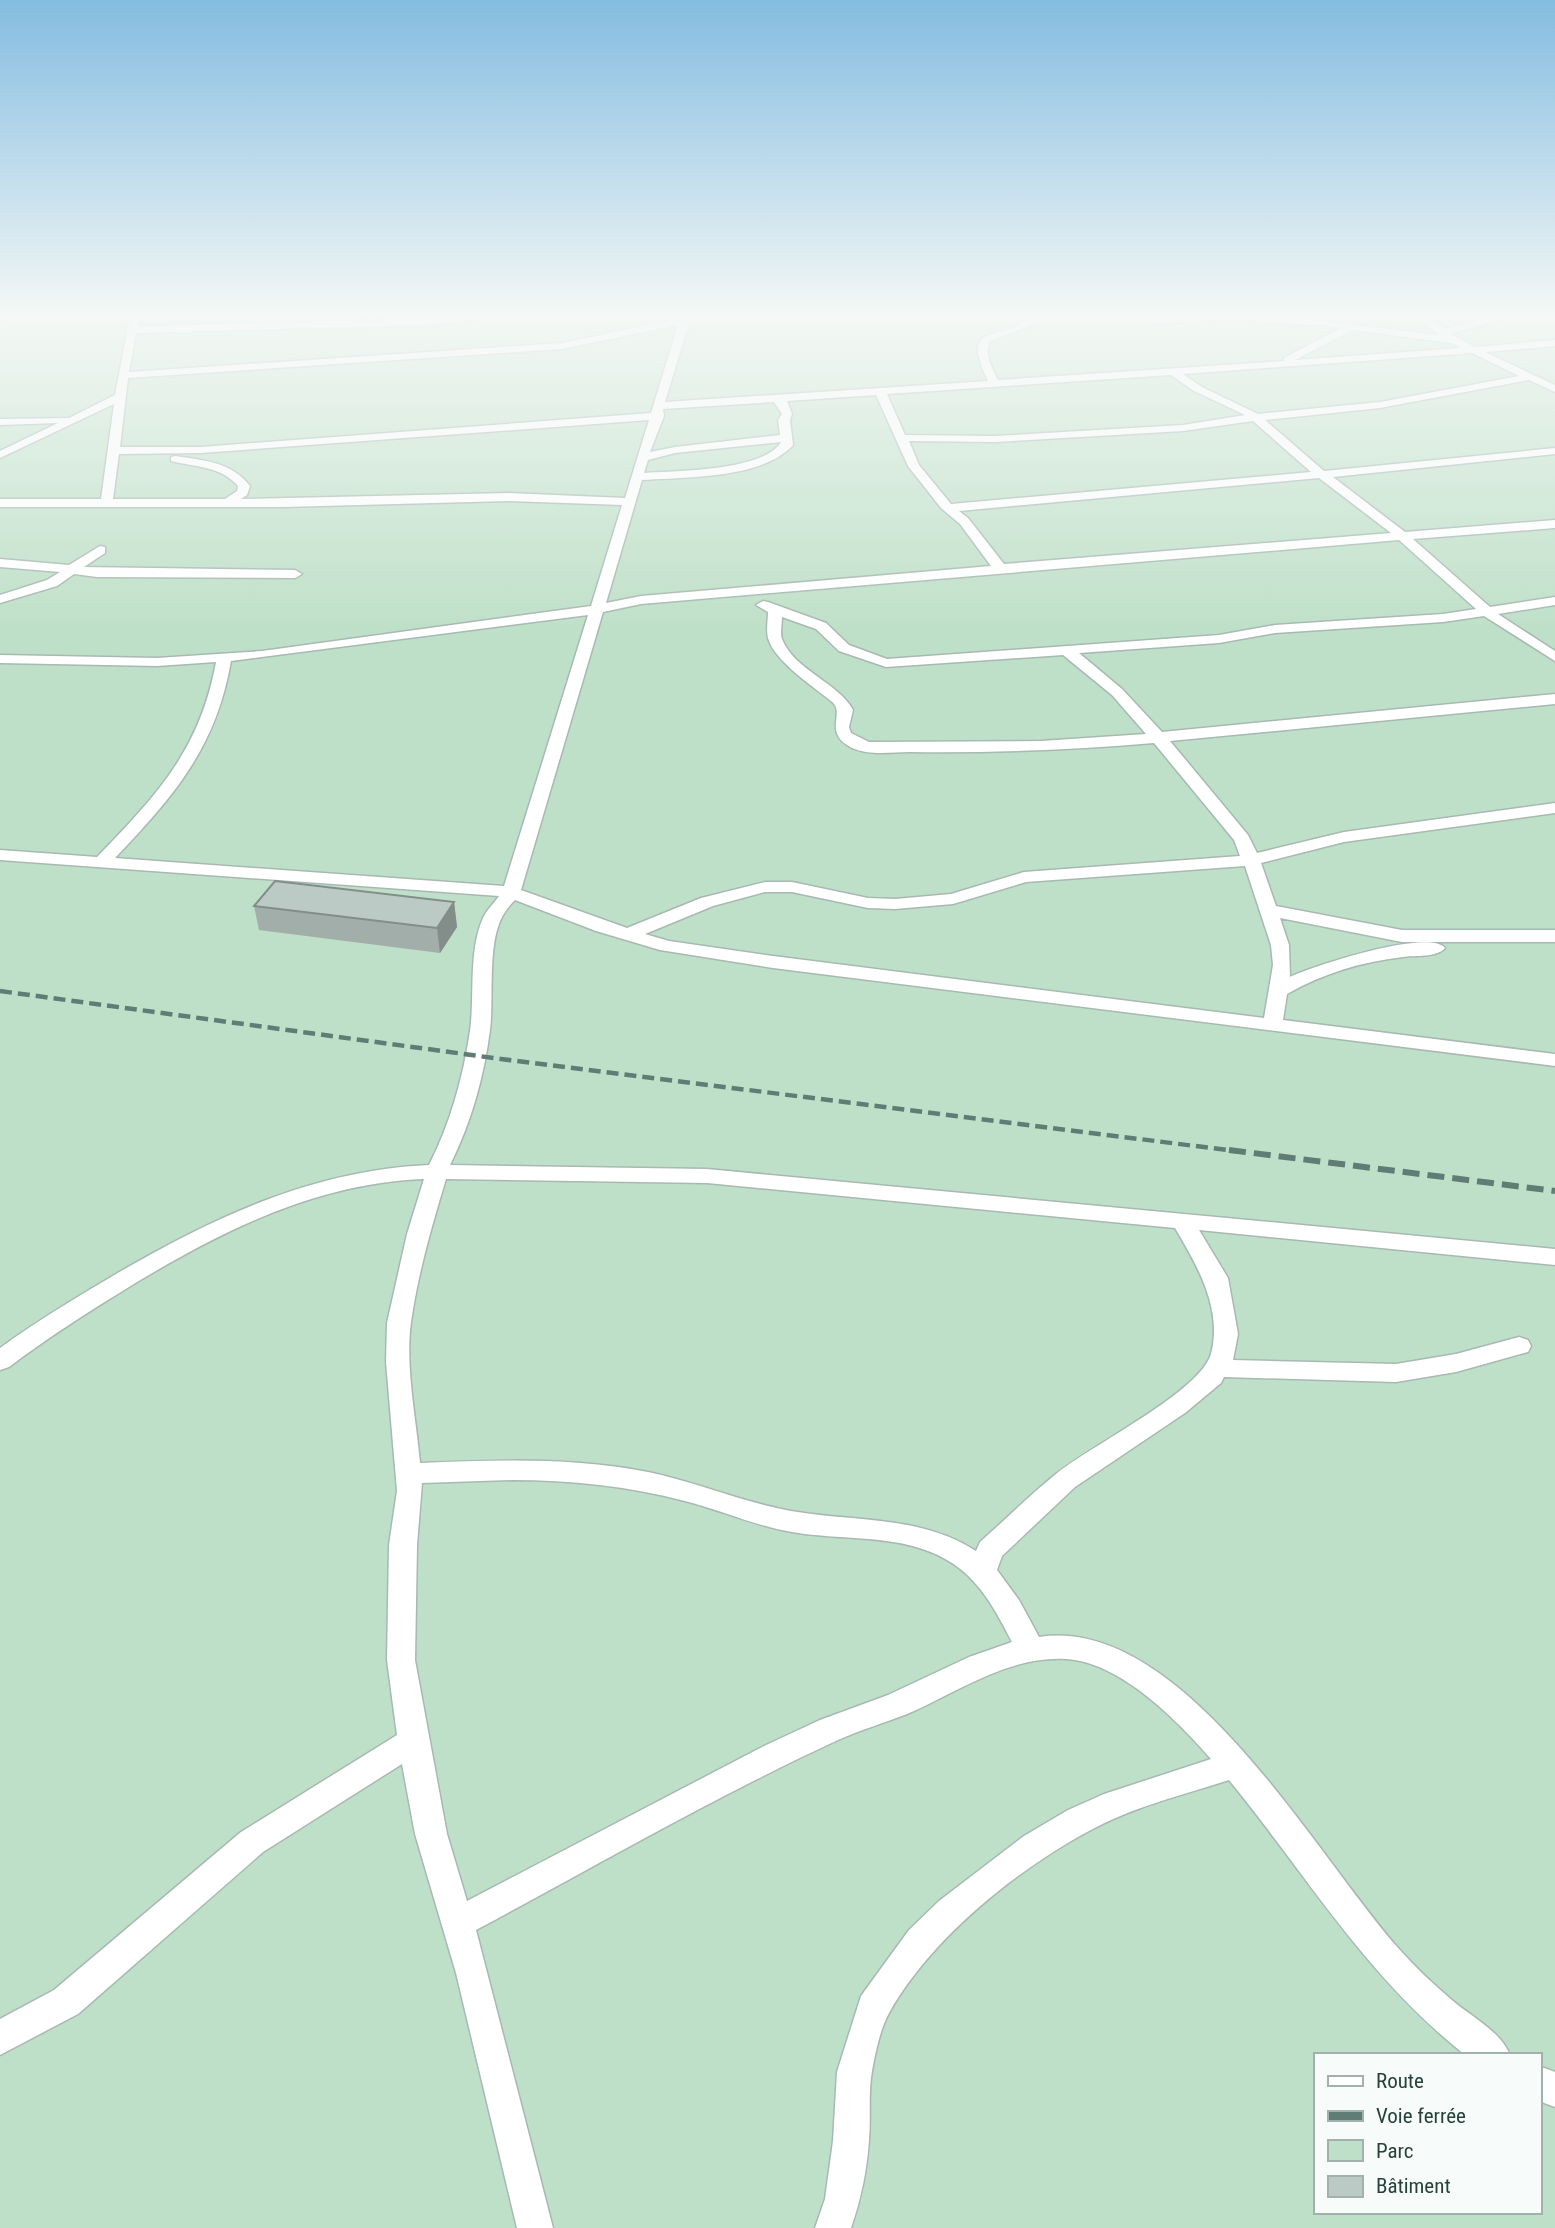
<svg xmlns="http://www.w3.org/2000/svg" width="1555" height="2228" viewBox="0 0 1555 2228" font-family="'Roboto Condensed',sans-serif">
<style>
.green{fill:#bfe0c8;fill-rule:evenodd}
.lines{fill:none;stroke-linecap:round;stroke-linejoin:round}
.minor-casing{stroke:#a8b8b2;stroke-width:3}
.minor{fill:#fff;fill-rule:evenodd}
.rail-far1{stroke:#5f7d75;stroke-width:4.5;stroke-dasharray:12 6;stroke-linecap:butt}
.rail{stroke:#5f7d75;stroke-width:6;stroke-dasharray:17 8;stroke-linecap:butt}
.wall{fill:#a1aea9}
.shaded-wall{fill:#838d89}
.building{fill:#bbcac4;stroke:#838d89;stroke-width:2}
</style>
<rect width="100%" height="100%" fill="#e6efeb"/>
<path class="green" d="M0,316H1555V2228H0ZM1315,2055H1539V2212H1315Z"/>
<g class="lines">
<defs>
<g id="minor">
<polygon points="0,316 7,316 0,321"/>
<path d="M130,316L139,317L137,327L498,316L426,325L136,333L129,372L562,343L691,316L665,402L988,381C957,317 1004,345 1029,316H1039L1030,326L990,341C984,355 992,368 998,380L1284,361V358L1341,328L1237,319L1149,323L1147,321L1152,318L1278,316L1439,335L1416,316H1428L1445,329L1494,316H1511L1451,334L1475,347L1555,340V346L1485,352L1555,385V392L1529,380L1380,408L1265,420L1324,471L1555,448V454L1333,477L1405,532L1555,520V528L1413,539L1490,607L1555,597V605L1498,614L1555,651V661L1484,616L1443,622L1275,633L1219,643L1079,653L1122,689L1162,732L1555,694V704L1170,741L1248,835L1257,853L1344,832L1555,803V813L1344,842L1261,863L1276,906L1402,930H1555V942H1402L1280,918L1289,945L1290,977C1313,966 1429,928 1445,948C1437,958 1415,955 1403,957C1361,962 1324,973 1287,994L1283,1020L1555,1054V1066L773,968L660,950L596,931L515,900C510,905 505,911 502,917C487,946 494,998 490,1030C484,1077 471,1123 450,1165L707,1169L1555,1249V1265L1199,1230L1228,1278L1238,1334L1233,1360L1396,1364L1456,1354L1519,1337L1528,1340L1531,1346L1528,1352L1456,1372L1396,1382L1224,1377L1221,1383L1185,1413L1075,1487L1002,1556L997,1570L1019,1600L1039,1637C1183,1615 1316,1856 1399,1949C1416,1968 1434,1985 1453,2001C1472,2017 1501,2032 1510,2055H1465C1364,1974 1309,1878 1229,1780C1183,1795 1132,1807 1089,1831C1016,1870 928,1941 888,2015C880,2030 875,2054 872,2071C868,2093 871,2117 869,2140C867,2170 861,2199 851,2228H815L825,2199L833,2141L837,2072L861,1996L909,1930L939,1901L1024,1836L1068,1810L1104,1794L1211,1759C1177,1720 1120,1662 1066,1659C1007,1656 958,1692 907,1714C884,1723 860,1730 838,1740C714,1797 596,1866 476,1930L553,2228H517L456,1973L415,1834L402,1764L263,1852L78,2014L0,2055V2019L54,1990L241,1832L397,1735L387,1660L389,1545L397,1491L386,1362L387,1323L407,1234L424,1179C318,1183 226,1229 137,1282C93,1309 50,1336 9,1367L0,1370V1348C37,1321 77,1297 116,1274C214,1217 314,1170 429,1165C450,1124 463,1078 470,1031C475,995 468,952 483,918C486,911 494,903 499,896L0,860V850L97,857C157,795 200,750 216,662L157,666L0,663V655L157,658L262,651L591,606L622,505L509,501L283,507H0V499H101L114,404L0,458V451L58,423L0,425V419L69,418L115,395ZM678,325L651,413L201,447H120L128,378L562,349ZM1353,330L1451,343L1461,348L1295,360ZM1472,353L1519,376L1380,402L1258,414L1202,387L1183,374ZM1171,375L1194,391L1245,415L1183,425L995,436L905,435L887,394ZM876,395L908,466L941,508L960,524L991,566L641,596L606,603L642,480C685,477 763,479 793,445L790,420L792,414L787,401ZM774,402L782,414L778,420L780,435L675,447L650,452L664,416L663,409ZM649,420L625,498L509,493L241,499L247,495L250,486C232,462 203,460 175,456L171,457V461C195,467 221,466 238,486L237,491L225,499H113L119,454L201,453ZM1253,421L1311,472L951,504L919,465L909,441L995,442L1183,431ZM781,442C764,471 676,471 644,473L648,460L675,453ZM1319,478L1391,533L1004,564L968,518L959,511ZM1399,540L1476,609L1443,614L1275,625L1219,635L887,659L849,645L826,623L768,602L763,601L756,605L768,612C768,619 766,630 768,638C774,661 814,687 831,701C847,713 821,732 852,748C869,756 893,752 910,752C992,753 1073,750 1154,743L1234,840L1240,856L1024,872L951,894L895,899L868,898L792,882H765L701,898L627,928L521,890L603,612L641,604ZM588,615L504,886L115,858C174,796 216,748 231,661ZM782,617L816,629L839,651L886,667L1063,655L1112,695L1146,734L1041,741L869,742L851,733L849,727L853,710C839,683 794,670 782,639C780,633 782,623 782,617ZM1245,866L1271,945L1273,965L1264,1018L773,956L669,941L645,934L713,906L765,892H792L868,908L895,909L953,904L1026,882ZM446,1179L707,1183L1175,1228C1197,1265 1223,1309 1211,1354C1200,1392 1090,1446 1056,1474C1030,1495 1005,1520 980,1542L976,1551C920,1515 854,1522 791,1511C742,1502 696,1482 648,1472C572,1457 497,1460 420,1463C416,1417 405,1367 411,1322C418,1273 432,1225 446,1179ZM512,1480C571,1480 628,1486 685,1501C721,1510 755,1526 792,1532C842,1541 902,1533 947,1560C979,1578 996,1611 1012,1642L969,1657L888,1695L820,1720L764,1746L467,1901L447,1834L415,1660L417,1545L422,1483Z"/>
<polygon points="100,546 105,547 105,553 84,567 295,570 302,574 295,578 97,577 74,574 57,586 0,603 0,595 47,580 60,572 0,567 0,559 69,565"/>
<polygon points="1539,2066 1555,2072 1555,2107 1539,2101"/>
</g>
</defs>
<use href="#minor" class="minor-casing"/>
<use href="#minor" class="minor"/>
<polyline class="rail-far1" points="0,991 501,1059 1243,1152"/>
<polyline class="rail" points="1229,1150 1555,1191"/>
</g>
<polygon class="wall" points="454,902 457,927 440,953 259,930 254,906"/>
<polygon class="shaded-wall" points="454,902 457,927 440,953 437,928"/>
<polygon class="building" points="275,881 454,902 437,928 254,906"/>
<linearGradient id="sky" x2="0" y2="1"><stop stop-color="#84bce0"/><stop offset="0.5" stop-color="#f4f8f6"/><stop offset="1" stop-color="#f4f8f6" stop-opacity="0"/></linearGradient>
<rect width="1555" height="628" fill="url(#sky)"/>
<rect x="1314" y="2053" width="228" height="161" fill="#f7fbf9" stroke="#a3b1ad" stroke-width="2"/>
<rect x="1328" y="2076" width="35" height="10" fill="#ffffff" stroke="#a3b1ad" stroke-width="2"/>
<text x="1376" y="2088" font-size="21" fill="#24423a">Route</text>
<rect x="1328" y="2111" width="35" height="10" fill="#5f7d75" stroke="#a3b1ad" stroke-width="2"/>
<text x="1376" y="2123" font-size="21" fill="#24423a">Voie ferrée</text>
<rect x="1328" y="2140" width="35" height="21" fill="#bfe0c8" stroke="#a3b1ad" stroke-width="2"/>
<text x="1376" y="2158" font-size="21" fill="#24423a">Parc</text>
<rect x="1328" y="2176" width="35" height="21" fill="#bbcac4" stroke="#a3b1ad" stroke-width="2"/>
<text x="1376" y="2193" font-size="21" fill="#24423a">Bâtiment</text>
</svg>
